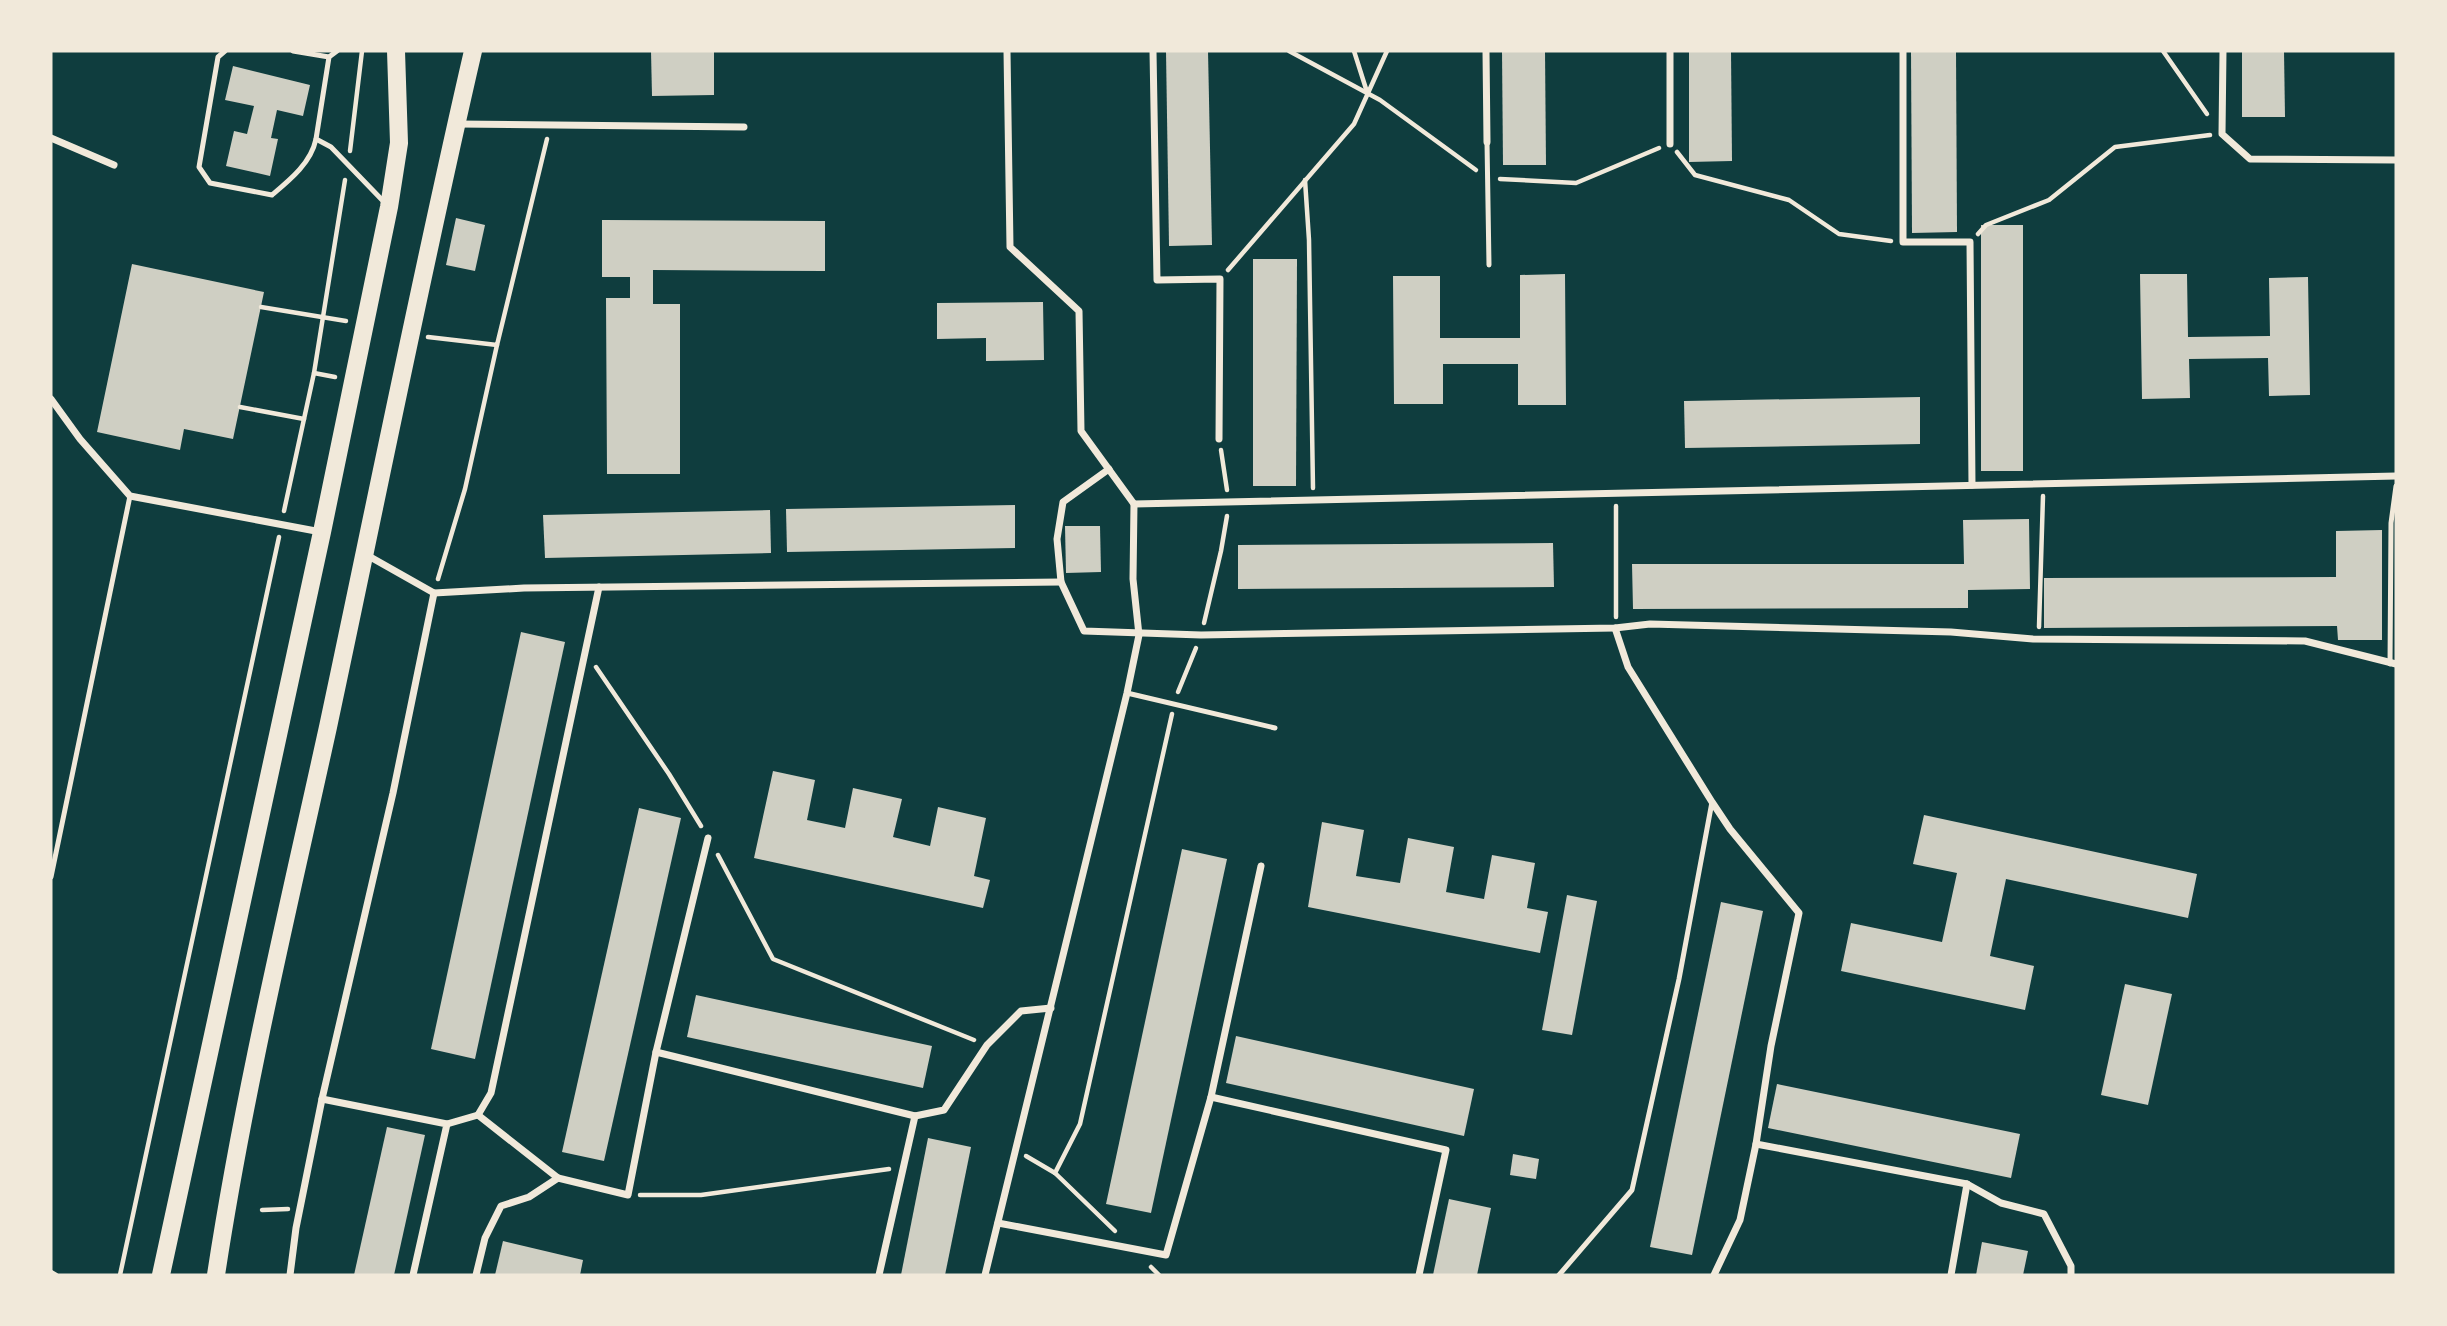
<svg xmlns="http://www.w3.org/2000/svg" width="2447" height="1326" viewBox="0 0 2447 1326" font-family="Manrope,sans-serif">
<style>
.building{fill:#cfcfc3}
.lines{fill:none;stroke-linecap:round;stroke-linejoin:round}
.path{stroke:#f1e9da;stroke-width:4.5}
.service{stroke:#f1e9da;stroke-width:5}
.minor{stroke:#f1e9da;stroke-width:7}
.primary{stroke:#f1e9da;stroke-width:18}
</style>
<rect width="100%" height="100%" fill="#0f3d3e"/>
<g class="building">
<polygon points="651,51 714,51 714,95 652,96"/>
<polygon points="1166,51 1208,51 1212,245 1169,246"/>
<polygon points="1502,51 1545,51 1546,165 1503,165"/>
<polygon points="1689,51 1731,51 1732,161 1689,162"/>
<polygon points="1911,51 1956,51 1957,232 1912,233"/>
<polygon points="2242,51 2284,51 2285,117 2242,117"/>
<polygon points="233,66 310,85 303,116 277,110 271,138 278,139 270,176 226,166 234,131 247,134 254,106 225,100"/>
<polygon points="456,218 485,225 475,271 446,265"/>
<polygon points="602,220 825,221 825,271 653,270 653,304 680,304 680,474 607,474 606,298 630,298 630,277 602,277"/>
<rect x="1981" y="225" width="42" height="246"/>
<polygon points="1253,259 1297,259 1296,486 1253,486"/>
<polygon points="132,264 264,292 233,439 184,429 180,450 97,432"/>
<polygon points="1565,274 1566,405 1518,405 1518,364 1443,364 1443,404 1394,404 1393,276 1440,276 1440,338 1520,338 1520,275"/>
<polygon points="2140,274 2187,274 2188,337 2270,336 2269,278 2308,277 2310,395 2269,396 2268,358 2189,359 2190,398 2142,399"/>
<polygon points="1043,302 1044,360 986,361 986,338 937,339 937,303"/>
<polygon points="1920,397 1920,444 1685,448 1684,401"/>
<polygon points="1015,505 1015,548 787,552 786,509"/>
<polygon points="770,510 771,553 545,558 543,515"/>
<polygon points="2029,519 2030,589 1968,590 1968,608 1633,609 1632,564 1964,564 1963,520"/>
<polygon points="1065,526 1100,526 1101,572 1066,573"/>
<polygon points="2382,530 2382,640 2338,640 2337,626 2044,628 2044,578 2336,577 2336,531"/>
<polygon points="1553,543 1554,587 1238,589 1238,545"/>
<polygon points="521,632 565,642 475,1059 431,1049"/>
<polygon points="773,771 815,780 807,820 845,828 853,788 902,799 893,837 930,846 938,807 986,818 974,876 990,880 983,908 754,858"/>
<polygon points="639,808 681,818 604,1161 562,1152"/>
<polygon points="1924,815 2197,874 2188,918 2006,879 1990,956 2034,966 2025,1010 1841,971 1851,923 1942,942 1957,873 1913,864"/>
<polygon points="1322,822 1364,830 1356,876 1400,883 1408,838 1454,847 1446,892 1484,899 1492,855 1535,863 1527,908 1548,912 1540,953 1308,907"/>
<polygon points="1182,849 1227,859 1151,1213 1106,1204"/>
<polygon points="1567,895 1597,901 1572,1035 1542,1030"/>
<polygon points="1721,902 1763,911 1692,1255 1650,1247"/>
<polygon points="2125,984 2172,994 2148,1105 2101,1095"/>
<polygon points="696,995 932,1046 923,1088 687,1037"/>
<polygon points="1236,1036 1474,1089 1464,1136 1226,1083"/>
<polygon points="1777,1084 2020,1134 2011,1178 1768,1128"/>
<polygon points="387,1127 425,1135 394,1275 354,1275"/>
<polygon points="928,1138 971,1147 945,1275 901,1275"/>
<polygon points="1513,1154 1539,1159 1536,1179 1510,1175"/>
<polygon points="1449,1199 1491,1208 1477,1275 1433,1275"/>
<polygon points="503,1241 583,1260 580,1275 495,1275"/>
<polygon points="1982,1242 2028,1251 2023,1275 1976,1275"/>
</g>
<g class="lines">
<g class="path">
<polyline points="1289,51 1380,100 1476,170"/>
<polyline points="1354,51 1367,92"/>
<polyline points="2163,51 2207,114"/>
<polyline points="350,151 362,51"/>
<polyline points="1677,152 1695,175 1789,200 1839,234 1891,241"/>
<polyline points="1500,179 1576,183 1659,148"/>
<polyline points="1305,180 1309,240 1313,488"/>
<polyline points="1978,234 1986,225 2049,200 2115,147 2210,135"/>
<polyline points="1228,270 1354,124 1387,51"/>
<polyline points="261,307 346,321"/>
<polyline points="428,337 497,345 547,139"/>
<polyline points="314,373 345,180"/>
<polyline points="240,407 304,419"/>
<polyline points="1221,450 1227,490"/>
<polyline points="284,511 314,373 335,377"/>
<polyline points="438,579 465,489 497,345"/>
<polyline points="1616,617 1616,506"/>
<polyline points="1204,623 1221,551 1227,516"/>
<polyline points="2039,627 2043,496"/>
<polyline points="596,667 669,774 701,826"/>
<polyline points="1178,692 1196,648"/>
<polyline points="718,855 773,959 974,1040"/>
<polyline points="1026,1156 1055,1173 1115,1231"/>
<polyline points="1055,1173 1080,1124 1172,714"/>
<polyline points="640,1195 701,1195 889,1169"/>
<polyline points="262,1210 288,1209"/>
<polyline points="1151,1267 1159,1275"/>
<polyline points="51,1272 56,1275"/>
<polyline points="120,1275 279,537"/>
</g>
<g class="service">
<path d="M225,51L218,57L199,167L210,183L272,195C290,180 311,163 316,139"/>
<polyline points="293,51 329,57"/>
<polyline points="337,51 329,57 316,139 331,147 386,204"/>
<polyline points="1487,142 1489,265"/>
<polyline points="2390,664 2391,523 2396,486"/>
<polyline points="1127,693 1275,728"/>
<polyline points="51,877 130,496"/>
<polyline points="1559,1275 1632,1190 1679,979 1712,802"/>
</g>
<g class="minor">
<polyline points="1153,51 1157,280 1220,279 1219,439"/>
<polyline points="1486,51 1487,142"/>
<polyline points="1903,51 1903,242 1970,242 1972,485"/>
<polyline points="2223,51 2222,134 2250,159 2396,160"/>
<polyline points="457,124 744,127"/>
<polyline points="51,138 114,165"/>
<polyline points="1670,144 1670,51"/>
<polyline points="51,399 80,439 130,496 321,532"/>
<polyline points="1109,469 1063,502 1057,539 1061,582 1084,631 1201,635 1615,628 1650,624 1951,632 2033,639 2305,641 2396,664"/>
<polyline points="1134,504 2396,476"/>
<polyline points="365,554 434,593 393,793 322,1099 447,1124 413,1275"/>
<polyline points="434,593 524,588 1061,582"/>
<polyline points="1615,628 1628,667 1712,802 1730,829 1799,913 1771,1046 1756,1144 1967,1184 1951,1275"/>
<polyline points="656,1052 708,838"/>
<polyline points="1211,1097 1446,1150 1419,1275"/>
<polyline points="478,1115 558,1178 628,1195 656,1052 915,1116 944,1110 987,1045 1021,1011 1051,1008"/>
<polyline points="447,1124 478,1115 491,1093 599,587"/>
<polyline points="1967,1184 2001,1203 2044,1214 2071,1266 2071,1275"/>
<polyline points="998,1223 1166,1255 1211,1097 1261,866"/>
<polyline points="290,1275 296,1228 322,1099"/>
<polyline points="476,1275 485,1238 501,1206 529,1197 558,1178"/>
<polyline points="879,1275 915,1116"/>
<polyline points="985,1275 1127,693 1139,635 1133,579 1134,504 1081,431 1079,311 1010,247 1007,51"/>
<polyline points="1714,1275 1740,1220 1756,1144"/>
</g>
<g class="primary">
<polyline points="161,1275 322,532 389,207 399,143 396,51"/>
<path d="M216,1275C244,1091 288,909 328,727C376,502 421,275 473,51"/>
</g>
</g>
<rect width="2447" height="1326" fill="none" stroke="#f1e9da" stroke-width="105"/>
</svg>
